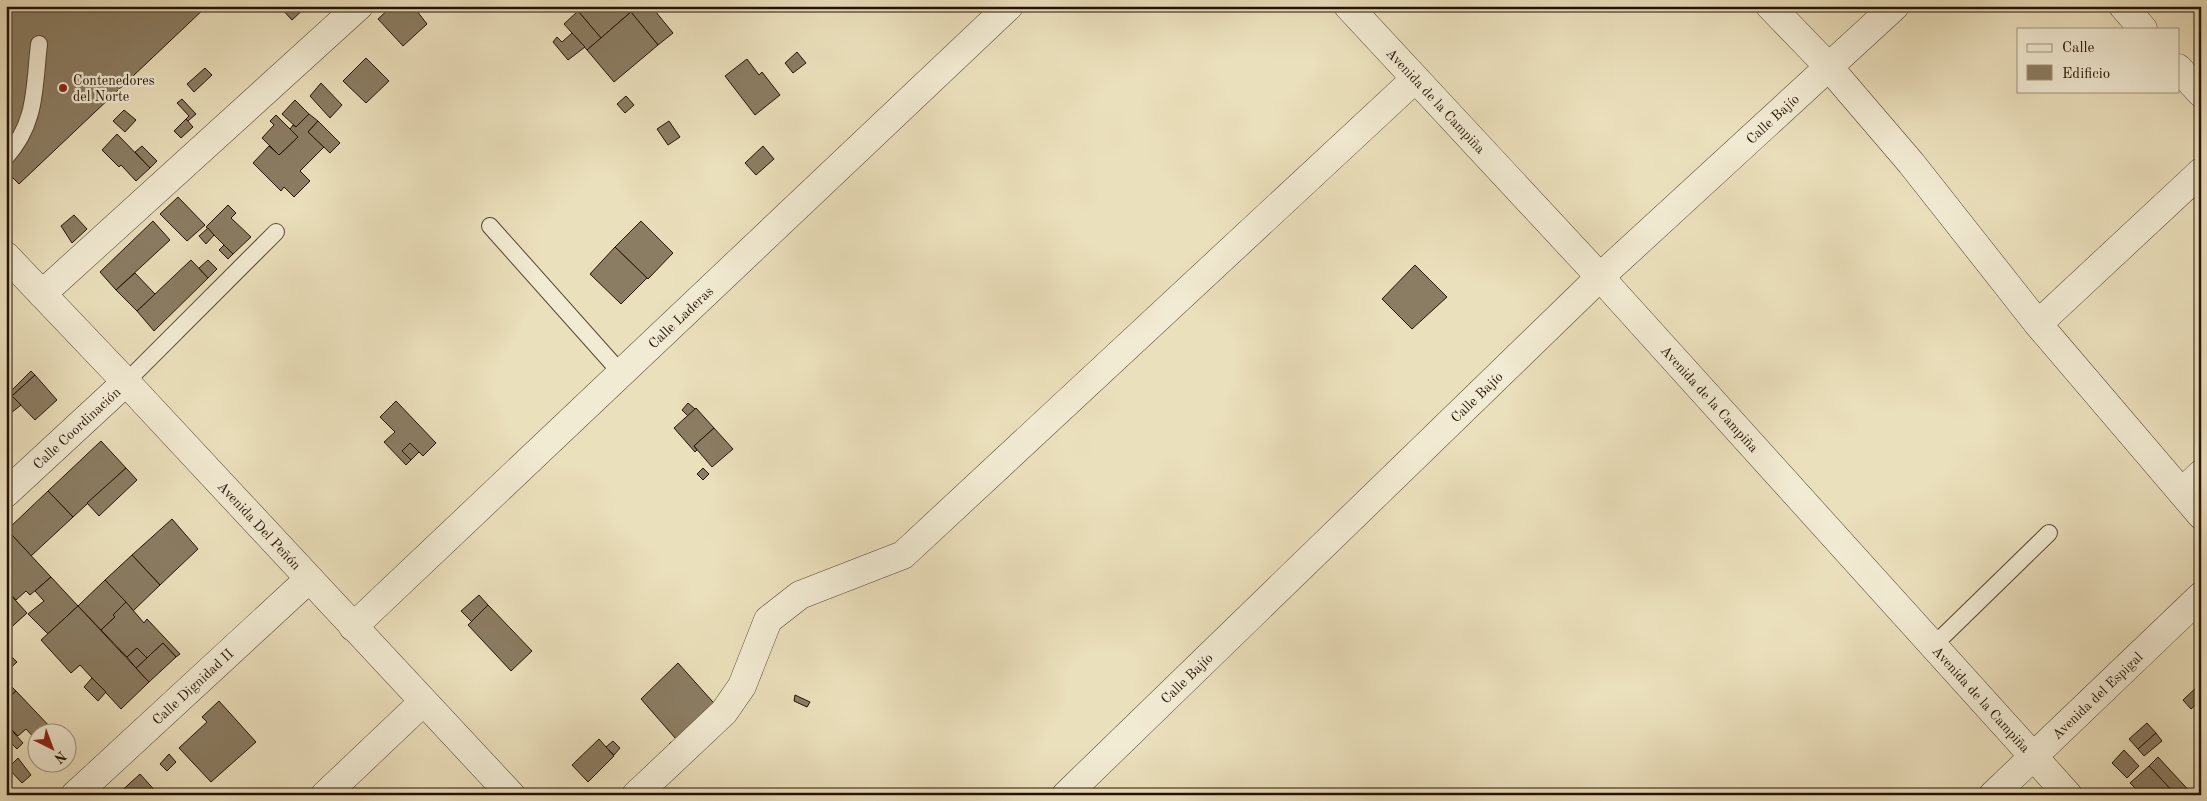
<svg xmlns="http://www.w3.org/2000/svg" width="2207" height="801" viewBox="0 0 2207 801" font-family="'Old Standard TT',serif">
<style>
.building{fill:#8b7d63;stroke:#231103}
.lines{fill:none;stroke-linecap:round;stroke-linejoin:round}
.service-casing{stroke:#554531;stroke-width:18}
.minor-casing{stroke:#554531;stroke-width:29}
.tertiary-casing{stroke:#554531;stroke-width:29}
.service{stroke:#f2ebd3;stroke-width:16}
.minor{stroke:#f2ebd3;stroke-width:28}
.tertiary{stroke:#f2ebd3;stroke-width:28}
.poi-dot{fill:#8f2418;stroke:#f2ebd3;stroke-width:2}
.labels{text-anchor:middle;stroke-width:4.5;stroke-linejoin:round;paint-order:stroke}
.poi-label{font-size:14px;fill:#231103;stroke:#f2ebd3;text-anchor:start}
.street-label{font-size:14px;fill:#231103;stroke:#f2ebd3}
</style>
<rect width="100%" height="100%" fill="#ebe0bc"/>
<filter id="stains"><feTurbulence type="fractalNoise" baseFrequency=".004" numOctaves="4"/><feColorMatrix values="0 0 0 0 .2 0 0 0 0 .09 0 0 0 0 .02 0 0 0 .5 -.17"/></filter>
<radialGradient id="worn" r=".72"><stop offset=".6" stop-color="#630" stop-opacity="0"/><stop offset="1" stop-color="#630" stop-opacity=".3"/></radialGradient>
<g class="building">
<polygon points="6,6 207,6 19,184 6,171"/>
<polygon points="279,6 307,6 292,20"/>
<polygon points="392,6 413,6 427,24 403,46 378,19"/>
<polygon points="584,6 631,6 634,9 601,38 578,11"/>
<polygon points="635,6 651,6 673,33 658,45 631,12"/>
<polygon points="578,11 601,38 587,50 564,24"/>
<polygon points="631,12 658,45 614,82 587,50"/>
<polygon points="572,33 585,47 568,60 553,42 557,37 562,42"/>
<polygon points="797,52 806,63 793,73 785,63"/>
<polygon points="366,58 389,81 366,103 343,81"/>
<polygon points="747,59 759,75 762,72 780,95 755,115 725,76"/>
<polygon points="205,68 212,75 194,92 187,84"/>
<polygon points="321,83 342,105 330,118 310,96"/>
<polygon points="626,96 634,105 625,113 617,104"/>
<polygon points="182,99 196,114 188,121 186,119 189,116 177,103"/>
<polygon points="295,100 309,114 296,127 282,114"/>
<polygon points="124,110 136,120 125,132 113,121"/>
<polygon points="309,114 318,121 308,132 324,147 300,171 310,181 294,197 284,187 281,191 253,163 269,146 279,155 298,137 290,129 293,125 296,127"/>
<polygon points="276,115 298,137 279,155 262,138 274,125 270,121"/>
<polygon points="186,119 193,127 181,138 174,131"/>
<polygon points="318,121 340,143 330,153 308,132"/>
<polygon points="669,121 680,137 668,145 657,129"/>
<polygon points="117,134 150,168 136,181 121,165 119,167 102,150"/>
<polygon points="142,146 157,161 150,168 135,152"/>
<polygon points="763,146 774,159 756,175 745,163"/>
<polygon points="178,197 205,225 187,241 160,214"/>
<polygon points="228,205 236,213 231,218 251,237 233,254 206,227"/>
<polygon points="74,215 87,229 72,243 61,226"/>
<polygon points="153,221 170,240 116,290 100,272"/>
<polygon points="641,221 673,253 648,279 615,247"/>
<polygon points="208,228 214,235 206,244 199,236"/>
<polygon points="224,245 233,254 228,259 219,250"/>
<polygon points="615,247 647,278 621,304 590,274"/>
<polygon points="191,260 208,278 154,331 137,311"/>
<polygon points="208,260 217,269 208,278 199,268"/>
<polygon points="1415,265 1447,297 1412,329 1382,299"/>
<polygon points="135,273 155,294 137,311 116,290"/>
<polygon points="31,371 35,375 13,395 10,392"/>
<polygon points="35,375 57,400 35,420 12,396"/>
<polygon points="12,396 21,405 11,413 6,407 6,401"/>
<polygon points="396,401 436,443 423,456 410,443 402,451 411,460 406,465 384,442 395,432 380,417"/>
<polygon points="688,403 695,409 688,416 682,410"/>
<polygon points="696,408 714,428 694,446 697,450 695,452 674,428"/>
<polygon points="714,428 733,449 712,467 694,446"/>
<polygon points="101,441 126,468 73,517 48,491"/>
<polygon points="410,443 419,452 411,460 402,451"/>
<polygon points="126,468 137,480 99,516 87,503"/>
<polygon points="703,468 709,474 703,480 697,474"/>
<polygon points="48,491 73,517 31,556 7,530"/>
<polygon points="172,519 198,549 160,585 132,555"/>
<polygon points="11,534 51,577 30,595 26,591 16,600 6,589 6,539"/>
<polygon points="132,555 160,585 133,611 105,580"/>
<polygon points="51,577 78,606 48,634 28,614 44,601 35,591"/>
<polygon points="105,580 126,602 113,615 115,617 101,630 78,606"/>
<polygon points="7,591 27,613 6,632 6,592"/>
<polygon points="479,595 488,605 472,622 461,611"/>
<polygon points="126,602 144,623 147,619 180,654 176,657 163,643 147,658 137,648 127,657 101,630 115,617 113,615"/>
<polygon points="488,605 532,651 511,671 468,625"/>
<polygon points="78,606 149,682 121,709 80,665 71,673 41,640"/>
<polygon points="163,643 176,657 149,682 136,668"/>
<polygon points="137,648 147,658 136,668 127,657"/>
<polygon points="6,651 17,662 6,672"/>
<polygon points="678,663 721,711 677,752 669,744 676,739 641,699"/>
<polygon points="92,678 106,692 98,701 84,687"/>
<polygon points="6,681 16,691 6,700"/>
<polygon points="2201,683 2201,700 2191,709 2183,700"/>
<polygon points="16,691 53,730 48,734 38,734 38,742 26,729 18,736 6,724 6,700"/>
<polygon points="795,695 810,702 807,707 794,701"/>
<polygon points="219,701 256,742 211,782 179,748 207,722 202,717"/>
<polygon points="2147,723 2156,733 2138,749 2129,739"/>
<polygon points="6,724 23,743 17,749 6,738"/>
<polygon points="2156,733 2162,741 2144,756 2138,749"/>
<polygon points="599,739 614,756 588,782 572,765"/>
<polygon points="613,741 620,748 614,755 606,747"/>
<polygon points="2124,750 2139,766 2127,778 2112,763"/>
<polygon points="169,754 176,762 167,771 160,764"/>
<polygon points="2158,757 2193,795 2176,795 2149,766"/>
<polygon points="18,758 31,775 22,783 8,768"/>
<polygon points="2149,766 2176,795 2142,795 2130,783"/>
<polygon points="140,774 159,795 117,795"/>
</g>
<g class="lines">
<defs>
<g id="service">
<path d="M6,157C37,123 34,87 39,44"/>
<polyline points="490,226 621,373"/>
<polyline points="126,382 276,232"/>
<polyline points="1933,646 2049,533"/>
</g>
<g id="minor">
<path id="s1" d="M1348,6L1600,277L2033,756"/>
<polyline points="1770,6 1828,66 1911,163 2038,324 2201,172"/>
<polyline points="2123,6 2143,29"/>
<polyline points="2178,68 2201,93"/>
<polyline points="42,294 359,6"/>
<polyline points="2038,324 2201,515"/>
<polyline points="2182,492 2201,474"/>
<path id="s2" d="M6,493L126,382"/>
<path id="s3" d="M353,627L1009,6"/>
<path id="s4" d="M75,795L309,579"/>
<polyline points="325,795 423,702"/>
<polyline points="636,795 724,712 742,686 768,620 800,595 903,555 1415,79"/>
<path id="s5" d="M1066,795L1600,277L1895,6"/>
</g>
<g id="tertiary">
<path id="s6" d="M6,256L126,382L511,795"/>
<polyline points="2033,756 2068,795"/>
<path id="s7" d="M1993,795L2201,596"/>
</g>
</defs>
<use href="#service" class="service-casing"/>
<use href="#minor" class="minor-casing"/>
<use href="#tertiary" class="tertiary-casing"/>
<use href="#service" class="service"/>
<use href="#minor" class="minor"/>
<use href="#tertiary" class="tertiary"/>
</g>
<circle class="poi-dot" cx="63" cy="88" r="5"/>
<g class="labels">
<g class="poi-label">
<text x="73" y="85">Contenedores<tspan x="73" dy="16">del Norte</tspan></text>
</g>
<g class="street-label">
<text dy="5" stroke="none"><textPath href="#s1" startOffset="129">Avenida de la Campiña</textPath></text>
<text dy="5" stroke="none"><textPath href="#s5" startOffset="978">Calle Bajío</textPath></text>
<text dy="5" stroke="none"><textPath href="#s3" startOffset="451">Calle Laderas</textPath></text>
<text dy="5" stroke="none"><textPath href="#s5" startOffset="572">Calle Bajío</textPath></text>
<text dy="5" stroke="none"><textPath href="#s1" startOffset="534">Avenida de la Campiña</textPath></text>
<text dy="5" stroke="none"><textPath href="#s2" startOffset="96">Calle Coordinación</textPath></text>
<text dy="5" stroke="none"><textPath href="#s6" startOffset="370">Avenida Del Peñón</textPath></text>
<text dy="5" stroke="none"><textPath href="#s5" startOffset="168">Calle Bajío</textPath></text>
<text dy="5" stroke="none"><textPath href="#s4" startOffset="160">Calle Dignidad II</textPath></text>
<text dy="5" stroke="none"><textPath href="#s7" startOffset="144">Avenida del Espigal</textPath></text>
<text dy="5" stroke="none"><textPath href="#s1" startOffset="939">Avenida de la Campiña</textPath></text>
</g>
</g>
<rect width="2207" height="801" fill="none" stroke="#ebe0bc" stroke-width="25"/>
<rect x="8" y="8" width="2192" height="786" fill="none" stroke="#231103" stroke-width="2.5"/>
<rect x="12" y="12" width="2182" height="776" fill="none" stroke="#231103"/>
<rect x="2017" y="28" width="162" height="65" fill="#f2ebd3" stroke="#9f9480"/>
<rect x="2027" y="44" width="25" height="8" fill="#f2ebd3" stroke="#9f9480"/>
<text x="2062" y="52" font-size="15" fill="#231103">Calle</text>
<rect x="2027" y="65" width="25" height="15" fill="#8b7d63" stroke="#9f9480"/>
<text x="2062" y="78" font-size="15" fill="#231103">Edificio</text>
<g transform="translate(52 748) rotate(138)"><circle r="24" fill="#f2ebd3" stroke="#9f9480"/>
<path d="M0-4L9 19L0 12L-9 19Z" fill="#8f2418"/>
<text y="-8" font-size="14" font-weight="bold" text-anchor="middle" fill="#231103">N</text>
</g>
<rect width="100%" height="100%" filter="url(#stains)"/>
<rect width="100%" height="100%" fill="url(#worn)"/>
</svg>
